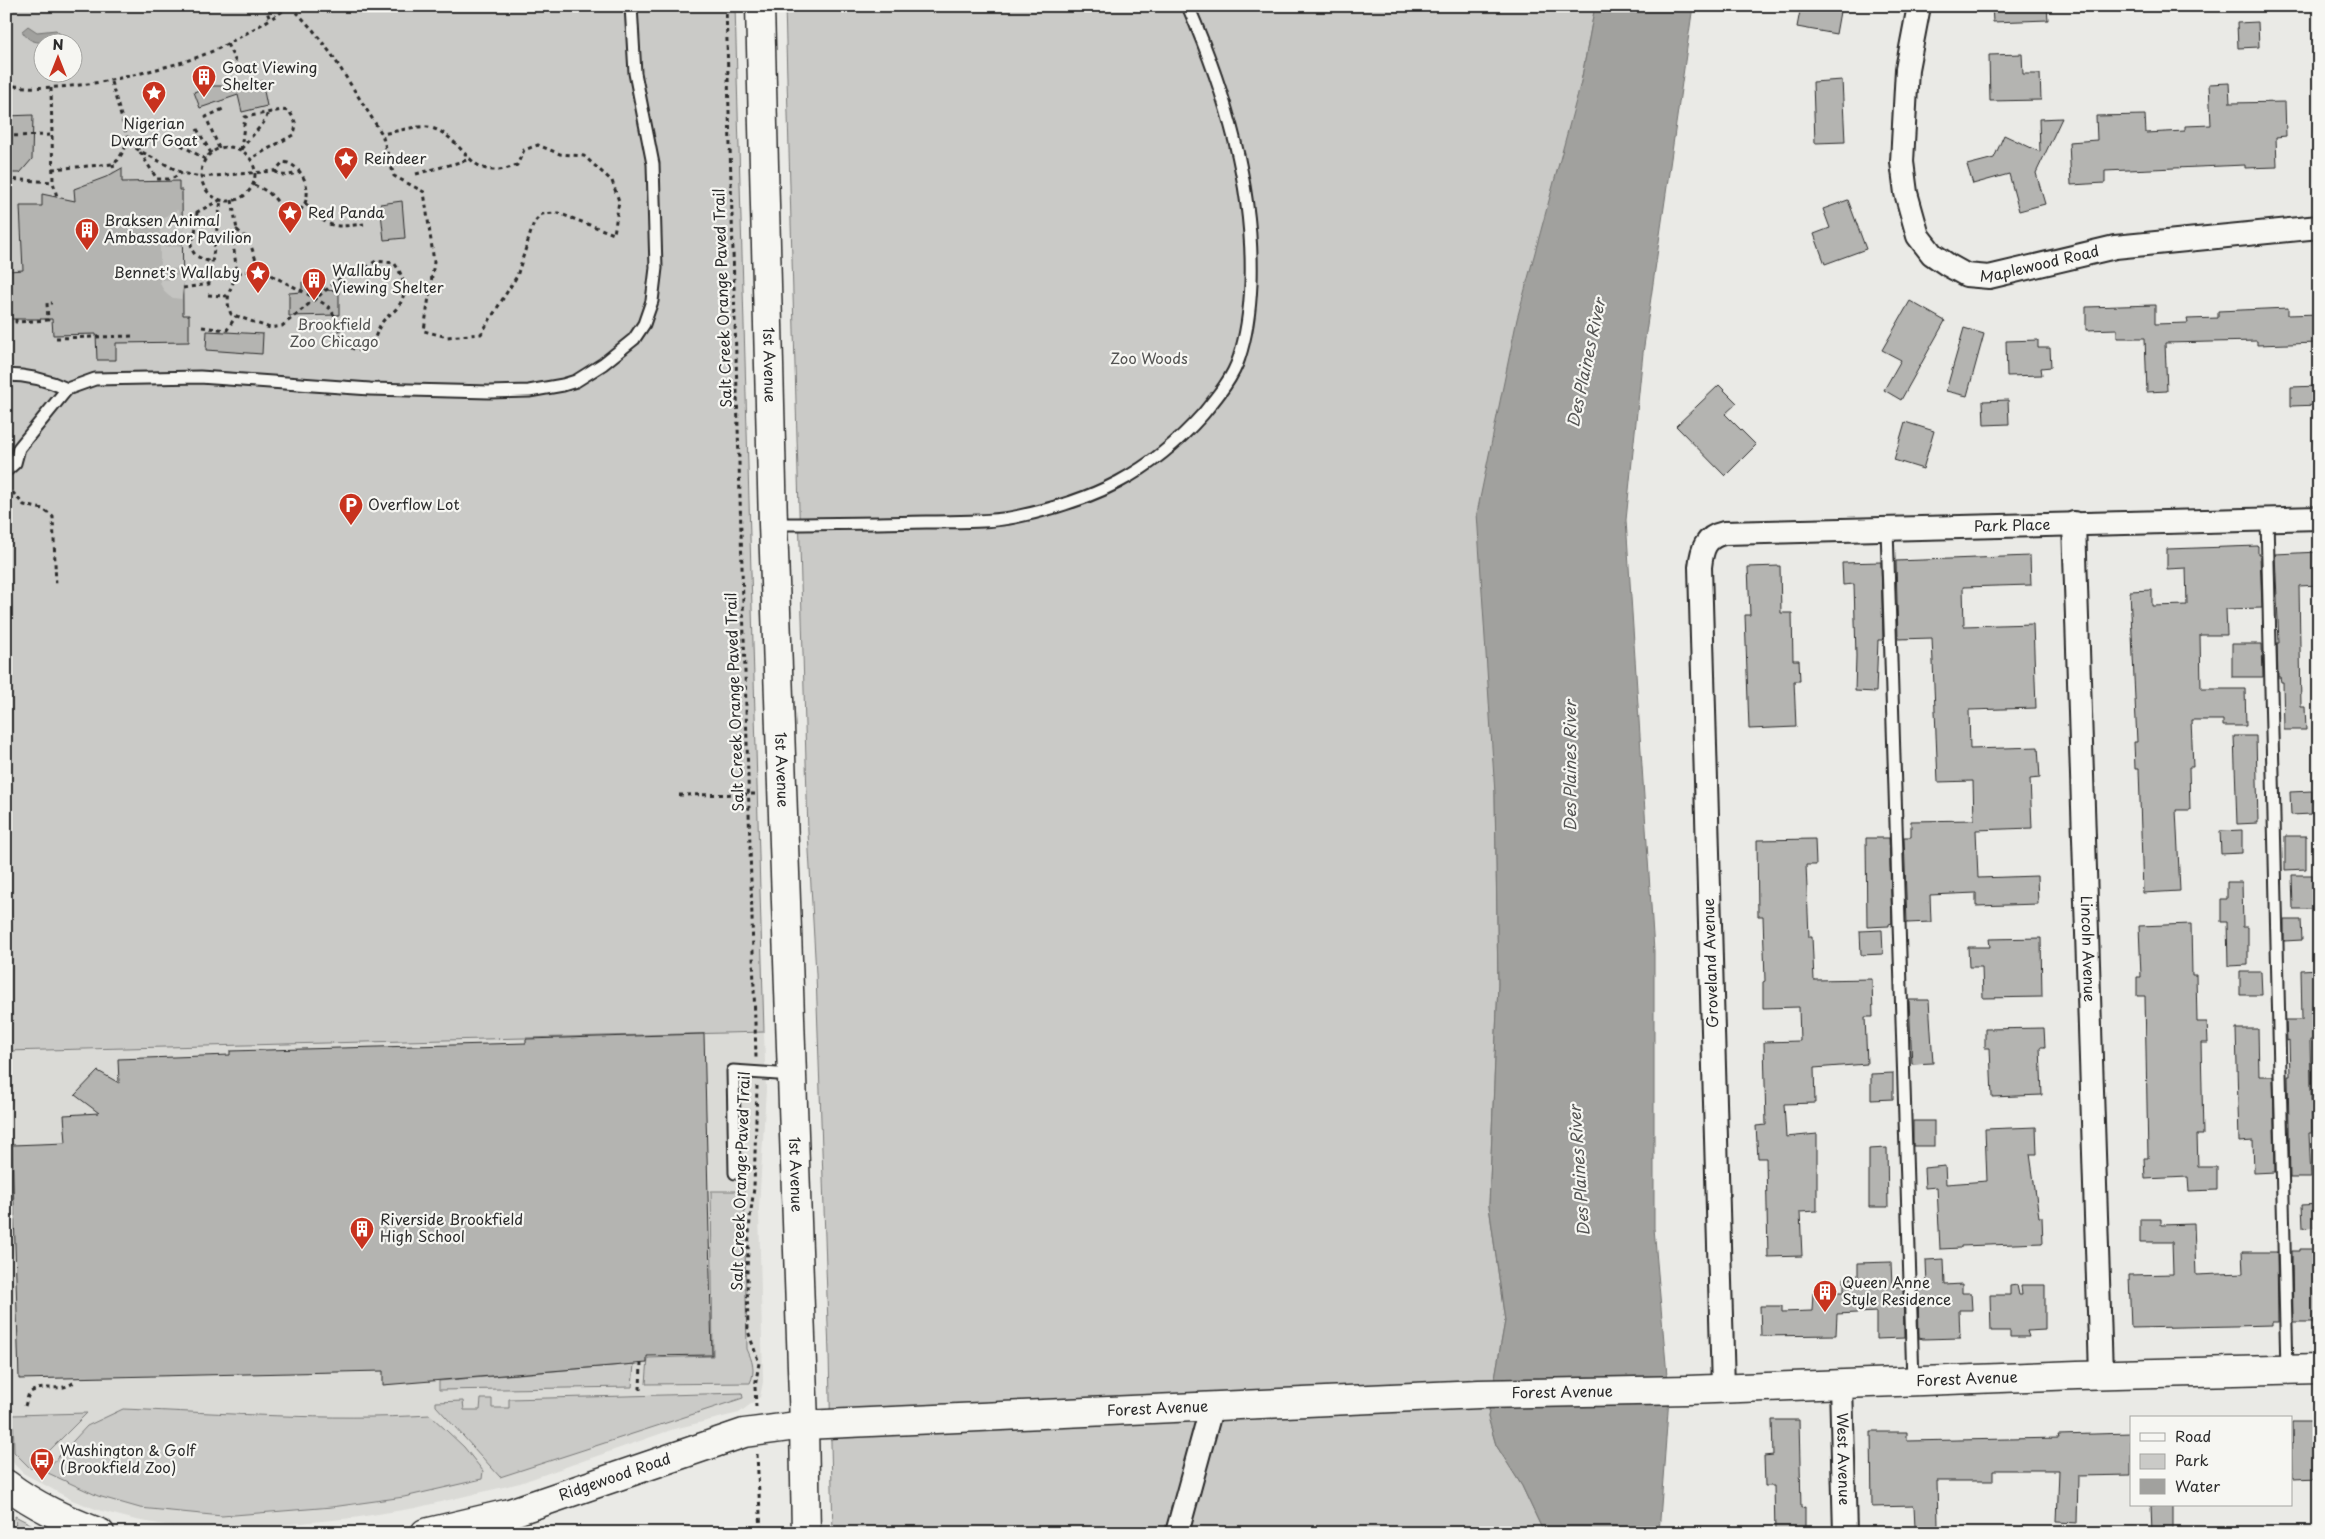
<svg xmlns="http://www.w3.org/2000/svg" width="2325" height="1539" viewBox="0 0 2325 1539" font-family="'Playpen Sans',sans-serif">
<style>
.built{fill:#dadad6}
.green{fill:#cacac7;stroke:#7a7a79;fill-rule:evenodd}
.water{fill:#a1a19e;stroke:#727270}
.building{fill:#b4b4b1;stroke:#2b2b2b}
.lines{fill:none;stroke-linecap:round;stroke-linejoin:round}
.street-tunnel{stroke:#c4c4c1;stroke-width:22;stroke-dasharray:22 11;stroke-linecap:butt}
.lane-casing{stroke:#2b2b2b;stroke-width:15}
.street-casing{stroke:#2b2b2b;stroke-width:26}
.secondary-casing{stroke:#2b2b2b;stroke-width:31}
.primary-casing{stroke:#2b2b2b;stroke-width:31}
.path{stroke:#2b2b2b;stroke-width:3;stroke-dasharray:4 4;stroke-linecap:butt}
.lane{stroke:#f6f6f2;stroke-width:11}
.street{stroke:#f6f6f2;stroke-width:22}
.secondary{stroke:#f6f6f2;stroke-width:28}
.primary{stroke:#f6f6f2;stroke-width:28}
.labels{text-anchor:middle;stroke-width:4.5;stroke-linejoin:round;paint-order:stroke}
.poi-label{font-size:15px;fill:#2b2b2b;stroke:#f6f6f2;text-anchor:start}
.street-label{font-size:15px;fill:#2b2b2b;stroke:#f6f6f2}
.park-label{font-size:15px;fill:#535352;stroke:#f6f6f2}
.water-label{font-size:16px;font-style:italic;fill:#545453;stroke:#f6f6f2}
</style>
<rect width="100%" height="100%" fill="#eaeae6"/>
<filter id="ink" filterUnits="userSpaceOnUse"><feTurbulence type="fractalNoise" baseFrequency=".02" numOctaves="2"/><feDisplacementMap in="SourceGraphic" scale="10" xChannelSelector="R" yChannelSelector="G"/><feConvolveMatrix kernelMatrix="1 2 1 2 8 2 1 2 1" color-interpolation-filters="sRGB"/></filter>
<g filter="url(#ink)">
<polygon class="built" points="764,1032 766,1089 759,1208 763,1382 760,1397 739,1413 674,1429 520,1483 415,1508 353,1518 282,1525 223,1527 171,1526 136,1520 98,1510 72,1500 23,1473 14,1464 10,1455 7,1442 6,1415 6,1051 113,1049 118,1044"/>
<g class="green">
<path d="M6,6H735L764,1032L6,1051ZM42,42H72V72H42Z"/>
<polygon points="785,6 1595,6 1581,82 1495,794 1498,984 1489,1206 1505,1321 1488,1417 1496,1445 1522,1486 1544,1533 833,1533 829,1354 816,974 808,833"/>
<path d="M711,1191H744L747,1349C752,1360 756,1371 750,1383L646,1384L648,1358L713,1356Z"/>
<polygon points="634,1364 632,1387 439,1390 439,1381"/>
<polygon points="742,1393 743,1398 500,1477 436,1406 436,1402 463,1401 464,1410 480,1410 481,1399 492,1399 492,1408 509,1408 509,1399"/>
<path d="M123,1409C225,1413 327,1421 430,1415L464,1447L483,1471L482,1479L404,1497L332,1507L222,1516L140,1508L98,1496L48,1473V1468L87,1426Z"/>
<polygon points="87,1413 31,1469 14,1452 13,1415"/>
<polygon points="15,1516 48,1533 16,1533"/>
</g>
<g class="water">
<polygon points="1595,6 1693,6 1643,353 1626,520 1654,951 1654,1228 1669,1398 1659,1533 1544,1533 1522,1486 1496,1445 1488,1417 1505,1321 1489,1206 1498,984 1495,794 1477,513 1517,319 1581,82"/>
<path d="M28,26L37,32L56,30L61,35L55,42C42,43 29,44 22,31Z"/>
</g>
<g class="building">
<polygon points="1801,6 1841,6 1836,34 1797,27"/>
<polygon points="1992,6 2047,6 2048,20 1993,22"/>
<polygon points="2258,22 2259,47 2238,48 2237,23"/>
<polygon points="2022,54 2023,74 2040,74 2041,100 1990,101 1989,55"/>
<polygon points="1842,80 1845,142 1815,143 1813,82"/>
<polygon points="262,81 267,106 242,112 238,95 200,108 194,92 209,86 237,86"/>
<polygon points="2229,83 2230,103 2285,102 2286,136 2276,137 2277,167 2245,168 2245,165 2105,171 2105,183 2071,185 2069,142 2097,140 2096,116 2145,115 2146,133 2185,131 2185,126 2211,125 2209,84"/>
<polygon points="33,115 32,159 20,173 11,173 6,168 6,116"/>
<polygon points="2062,118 2036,173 2045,204 2019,211 2009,174 1973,184 1967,165 1994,158 2004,135 2040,152 2039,119"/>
<polygon points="122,168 122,182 179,181 179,190 182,190 183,315 189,315 189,342 116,343 116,360 97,360 96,334 53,335 52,319 6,319 6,282 9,282 8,271 23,270 20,206 42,206 42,194 75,201 74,189 106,177"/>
<polygon points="1848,200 1866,249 1825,264 1814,234 1830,228 1823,209"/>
<polygon points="402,201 405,238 384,240 380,204"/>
<polygon points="324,281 324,290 339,291 339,315 289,316 289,293 302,292 302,282"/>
<polygon points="1910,301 1945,321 1901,400 1884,390 1901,360 1882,350"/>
<polygon points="2155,305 2155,324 2188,323 2187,319 2218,318 2218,311 2288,308 2288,315 2319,314 2319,343 2257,345 2257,341 2165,343 2167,391 2147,392 2145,338 2117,338 2117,329 2086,330 2086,307"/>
<polygon points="1964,328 1984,334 1967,396 1946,391"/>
<polygon points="207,331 263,334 262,354 206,350"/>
<polygon points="2038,340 2038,348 2050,348 2051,367 2041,368 2042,375 2007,376 2006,341"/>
<polygon points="1719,385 1737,403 1725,414 1756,445 1725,476 1676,426"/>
<polygon points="2319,386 2319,405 2291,406 2291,387"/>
<polygon points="2008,400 2009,424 1984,425 1983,401"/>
<polygon points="1905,422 1934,431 1923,469 1894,460"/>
<polygon points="2258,546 2258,555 2260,555 2262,608 2226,609 2227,635 2200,635 2201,689 2245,689 2246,726 2223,726 2223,720 2191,720 2193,767 2189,767 2190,810 2176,810 2180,891 2143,893 2139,769 2135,769 2134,742 2137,742 2130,591 2152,590 2152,606 2187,605 2186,568 2167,569 2167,549"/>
<polygon points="2319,552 2319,585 2299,586 2301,707 2305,707 2306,730 2284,730 2283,682 2281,682 2280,677 2278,677 2277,643 2279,643 2275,554"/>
<polygon points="2030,556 2031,585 1963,587 1964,626 2033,624 2036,708 1969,710 1970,749 2038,747 2040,778 2030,779 2032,828 1976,830 1978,878 2037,876 2038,904 1976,906 1976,893 1930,895 1931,922 1907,923 1904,837 1911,837 1911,821 1974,820 1973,781 1938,782 1932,638 1898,639 1896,561"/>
<polygon points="1881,562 1883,640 1878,640 1876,692 1855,691 1856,656 1854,584 1843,585 1842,563"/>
<polygon points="1780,566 1781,613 1792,613 1793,660 1799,660 1800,681 1794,681 1796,727 1749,729 1745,615 1750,615 1748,567"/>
<polygon points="2232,644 2262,644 2263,677 2232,677"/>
<polygon points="2234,736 2256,736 2258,823 2237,824"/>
<polygon points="2312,791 2312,814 2291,815 2290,792"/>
<polygon points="2242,830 2242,853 2221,854 2220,831"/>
<polygon points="2285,836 2306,836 2306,869 2285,870"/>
<polygon points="1866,838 1889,838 1892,923 1889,924 1889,926 1867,927"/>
<polygon points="1815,839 1816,865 1806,865 1809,937 1812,937 1814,980 1872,979 1873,1017 1865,1017 1867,1064 1814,1068 1815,1103 1784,1104 1786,1137 1817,1134 1817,1211 1800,1212 1802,1256 1768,1257 1766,1158 1758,1158 1756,1126 1766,1125 1764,1042 1800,1041 1799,1007 1763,1008 1763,982 1765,981 1763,916 1758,916 1757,840"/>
<polygon points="2292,875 2313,875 2313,909 2293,909"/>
<polygon points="2227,882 2242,882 2243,927 2248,927 2248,965 2228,966 2227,922 2221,922 2221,899 2227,899"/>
<polygon points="2284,920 2301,920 2302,940 2284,941"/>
<polygon points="2191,924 2192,975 2196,975 2197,1022 2207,1022 2208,1043 2201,1043 2203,1135 2197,1135 2198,1167 2217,1167 2217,1190 2189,1191 2188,1177 2145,1179 2144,1158 2148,1158 2145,996 2137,996 2137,977 2141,977 2139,926"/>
<polygon points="1882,930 1883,954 1861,955 1860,931"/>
<polygon points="2041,938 2042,997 1983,998 1982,967 1969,967 1968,947 1990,947 1989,939"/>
<polygon points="2319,969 2319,1040 2310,1040 2312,1133 2309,1133 2311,1178 2290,1178 2288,1076 2290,1076 2289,1040 2287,1041 2286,1020 2302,1020 2301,970"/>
<polygon points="2240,972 2261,972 2262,995 2240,995"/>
<polygon points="1909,1000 1929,1000 1933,1063 1912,1064"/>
<polygon points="2044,1028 2045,1047 2040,1047 2042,1095 1992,1097 1990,1048 1985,1048 1985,1029"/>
<polygon points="2236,1029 2258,1029 2259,1076 2273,1076 2275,1172 2254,1173 2253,1141 2239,1142"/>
<polygon points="704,1034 712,1355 647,1356 647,1363 383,1385 383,1371 19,1379 12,1145 66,1143 64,1115 99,1113 75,1095 98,1071 119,1083 118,1059 230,1055 230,1051 526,1043 526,1039"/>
<polygon points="1893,1073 1893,1099 1871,1100 1871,1074"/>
<rect x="1913" y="1121" width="21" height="25"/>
<polygon points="2036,1127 2037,1154 2030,1154 2039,1217 2042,1217 2043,1243 1961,1246 1961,1248 1940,1249 1937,1187 1925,1188 1924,1168 1945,1166 1946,1184 1987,1181 1985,1129"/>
<polygon points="1887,1148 1888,1207 1869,1207 1869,1149"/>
<polygon points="2319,1204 2319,1227 2303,1228 2302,1205"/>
<polygon points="2140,1219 2161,1219 2161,1225 2194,1224 2196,1275 2243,1273 2242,1252 2277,1252 2278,1322 2272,1322 2272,1325 2234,1326 2131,1328 2129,1275 2173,1274 2172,1242 2140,1242"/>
<polygon points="2300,1249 2317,1249 2319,1322 2293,1322 2292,1251 2300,1251"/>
<polygon points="1944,1259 1945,1285 1962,1284 1962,1293 1971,1293 1972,1310 1959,1310 1960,1338 1923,1339 1919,1338 1918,1286 1927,1286 1926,1260"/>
<polygon points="1891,1262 1892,1287 1903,1287 1904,1338 1876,1339 1876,1312 1837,1314 1836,1335 1761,1336 1760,1306 1782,1306 1782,1312 1812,1311 1813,1292 1844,1292 1844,1278 1858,1278 1858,1263"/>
<polygon points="2017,1285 2019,1295 2022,1295 2021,1285 2045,1285 2045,1330 2027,1331 2029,1337 2010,1337 2010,1331 1991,1331 1990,1295 2010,1295 2010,1286"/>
<polygon points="1772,1420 1799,1420 1801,1508 1805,1507 1805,1533 1775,1533 1774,1486 1765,1486 1764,1456 1773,1455"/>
<polygon points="2292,1421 2319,1421 2319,1477 2293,1478"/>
<polygon points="1871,1432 1907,1432 1907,1441 2059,1438 2058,1435 2131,1433 2131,1475 2078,1476 2077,1523 2057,1522 2059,1470 1993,1470 1993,1481 1937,1481 1938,1526 1915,1527 1914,1506 1872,1507"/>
<polygon points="2151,1505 2173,1505 2173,1533 2152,1533"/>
</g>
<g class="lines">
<polyline class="street-tunnel" points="182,220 175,223 171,227 171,281 175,287 183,288"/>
<defs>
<g id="lane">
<path d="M6,375C28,375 48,380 67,389"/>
<polyline points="6,471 15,463 19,448 67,389 95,379 200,377 370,389 489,392 529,391 563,385 576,381 603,364 634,339 644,324 652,301 656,268 653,164 635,73 631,6"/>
<polyline points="2267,519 2287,1370"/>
<path d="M773,524C824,524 875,523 926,522C955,521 986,523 1015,517C1093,501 1150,474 1203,414C1216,398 1233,378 1239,358C1247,334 1250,308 1251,283C1254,187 1226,94 1188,6"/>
<polyline points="1887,528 1913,1381"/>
<polyline points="735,1173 733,1071 792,1075"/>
</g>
<g id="street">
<path id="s1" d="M1919,6L1907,69L1902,162L1906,193L1918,236L1932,254L1948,265L1966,275L1989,277L2115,247L2319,227"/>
<path id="s2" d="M2074,523L2101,1374"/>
<path id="s3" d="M1841,1384L1845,1533"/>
<path id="s4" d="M1723,1388L1700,567C1702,549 1705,537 1724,533L2319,518"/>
<polyline points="1177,1533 1212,1405"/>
</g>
<g id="secondary">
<path d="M6,1484C35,1506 66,1520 100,1533"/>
<path id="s5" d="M425,1533L510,1513L744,1433L804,1425L1479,1394L1688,1390L2077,1375L2319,1369"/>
</g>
<g id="primary">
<path id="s6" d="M760,6L773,524L804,1425L806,1533"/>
</g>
</defs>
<use href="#lane" class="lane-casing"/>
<use href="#street" class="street-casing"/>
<use href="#secondary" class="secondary-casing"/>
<use href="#primary" class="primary-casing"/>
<g class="path">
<polyline points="265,6 270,20"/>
<path d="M291,6L313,30L332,55L382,134L394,176L424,192L434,262L424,331L447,337L481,334L517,276L534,222L542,214L558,213L614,234L619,201L612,181L584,156L560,154L538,145L524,150L517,165C466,186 468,136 428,127C418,125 394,132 382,134"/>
<polyline points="726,6 756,1058"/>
<polyline points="227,44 239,68"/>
<path d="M111,82L129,143L140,151L182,173L201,177L275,171L283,162C299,163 311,185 306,200C305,204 302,208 300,211C278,213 284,206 270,194C266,190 258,187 252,184"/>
<path d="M6,85C57,92 104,83 153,70C177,64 203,57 225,45C248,33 269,20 291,6"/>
<polyline points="51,88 53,182 57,197"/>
<polyline points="197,129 211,153"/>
<polyline points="6,136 52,135"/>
<polyline points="181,145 205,159"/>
<circle cx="228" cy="174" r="27"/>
<polyline points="219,148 206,117 225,108"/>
<polyline points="241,149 265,121 268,112"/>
<path d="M241,150L245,117L282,110L289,111C295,120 298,125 293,135L250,159"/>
<polyline points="140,152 157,179 171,179 182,173"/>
<polyline points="113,164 114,172"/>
<polyline points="52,169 113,164 118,160 128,143"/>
<path d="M275,171C283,178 290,175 300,172"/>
<polyline points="416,174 471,159"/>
<polyline points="6,179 53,182"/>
<polyline points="232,200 237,230"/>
<path d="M305,203C329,228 329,228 364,224"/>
<polyline points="197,212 195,235 191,243 192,250 196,256 212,263"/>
<polyline points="182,220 220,200"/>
<polygon points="237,230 249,240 259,269 237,273 233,243"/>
<polyline points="6,251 7,259"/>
<path d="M237,273C231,288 224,298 231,314L270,328L282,326L348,272L365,268L376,261L394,263C404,276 409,294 397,308C393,313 387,316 383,321C375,330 374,357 354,349C339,343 339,322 331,310C326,301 271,276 259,269"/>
<polyline points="183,288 209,284 221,200"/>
<polyline points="208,295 227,296"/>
<polyline points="16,319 16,322 48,320 47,303 52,303"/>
<polyline points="202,327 227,330 236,316"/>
<polyline points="56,338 133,336"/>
<polyline points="7,486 24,505 43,509 53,517 56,585"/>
<polyline points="679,795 758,794"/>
<polyline points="640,1390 641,1363"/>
<path d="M25,1406L29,1393C44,1383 62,1393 74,1382"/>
<polyline points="756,1407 755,1387 759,1363 748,1331 747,1268 750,1218 754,1188 757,1086"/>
<polyline points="757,1454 761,1533"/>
</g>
<use href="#lane" class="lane"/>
<use href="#street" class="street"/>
<use href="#secondary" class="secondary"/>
<use href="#primary" class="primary"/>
</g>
</g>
<defs>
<symbol id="building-pin" viewBox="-11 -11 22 30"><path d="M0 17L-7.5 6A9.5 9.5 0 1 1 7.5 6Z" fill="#c8321e" stroke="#f6f6f2"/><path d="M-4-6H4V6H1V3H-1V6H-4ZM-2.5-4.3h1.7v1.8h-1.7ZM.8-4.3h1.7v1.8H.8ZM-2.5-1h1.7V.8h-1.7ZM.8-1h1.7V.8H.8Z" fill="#fff"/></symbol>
<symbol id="sight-pin" viewBox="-11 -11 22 30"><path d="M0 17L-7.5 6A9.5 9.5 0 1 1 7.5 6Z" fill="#c8321e" stroke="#f6f6f2"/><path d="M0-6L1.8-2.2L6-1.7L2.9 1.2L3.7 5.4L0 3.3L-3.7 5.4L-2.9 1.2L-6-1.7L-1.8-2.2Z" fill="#fff"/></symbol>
<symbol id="parking-pin" viewBox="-11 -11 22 30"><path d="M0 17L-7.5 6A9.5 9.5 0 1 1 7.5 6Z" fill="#c8321e" stroke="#f6f6f2"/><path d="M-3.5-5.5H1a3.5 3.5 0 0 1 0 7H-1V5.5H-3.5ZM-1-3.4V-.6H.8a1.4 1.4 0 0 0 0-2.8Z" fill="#fff"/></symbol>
<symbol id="bus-pin" viewBox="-11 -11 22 30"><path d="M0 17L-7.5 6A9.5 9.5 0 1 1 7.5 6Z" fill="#c8321e" stroke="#f6f6f2"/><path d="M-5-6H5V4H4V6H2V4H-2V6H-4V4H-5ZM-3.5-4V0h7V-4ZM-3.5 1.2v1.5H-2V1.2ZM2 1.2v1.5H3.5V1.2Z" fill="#fff"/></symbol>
</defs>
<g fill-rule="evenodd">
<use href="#building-pin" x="190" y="63" width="28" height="38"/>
<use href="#sight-pin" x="140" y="79" width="28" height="38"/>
<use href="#sight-pin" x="332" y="145" width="28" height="38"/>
<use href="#sight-pin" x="276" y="199" width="28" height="38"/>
<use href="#building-pin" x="73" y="216" width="28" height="38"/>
<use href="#sight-pin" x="244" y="259" width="28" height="38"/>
<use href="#building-pin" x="300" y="266" width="28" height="38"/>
<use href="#parking-pin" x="337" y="491" width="28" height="38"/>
<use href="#building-pin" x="348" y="1215" width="28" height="38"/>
<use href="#building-pin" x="1811" y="1278" width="28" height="38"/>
<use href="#bus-pin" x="28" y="1446" width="28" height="38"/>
</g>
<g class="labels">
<g class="poi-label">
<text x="222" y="73">Goat Viewing<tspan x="222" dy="17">Shelter</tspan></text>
<text x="154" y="129" text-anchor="middle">Nigerian<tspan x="154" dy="17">Dwarf Goat</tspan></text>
<text x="364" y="164">Reindeer</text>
<text x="308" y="218">Red Panda</text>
<text x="104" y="226">Braksen Animal<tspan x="104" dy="17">Ambassador Pavilion</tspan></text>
<text x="332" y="276">Wallaby<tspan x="332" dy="17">Viewing Shelter</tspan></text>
<text x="240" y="278" text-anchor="end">Bennet's Wallaby</text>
<text x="368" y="510">Overflow Lot</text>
<text x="380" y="1225">Riverside Brookfield<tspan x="380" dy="17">High School</tspan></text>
<text x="1842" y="1288">Queen Anne<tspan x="1842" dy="17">Style Residence</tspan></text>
<text x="60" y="1456">Washington &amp; Golf<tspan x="60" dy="17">(Brookfield Zoo)</tspan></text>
</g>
<g class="street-label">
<text dy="5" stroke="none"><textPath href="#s1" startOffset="371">Maplewood Road</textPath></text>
<text transform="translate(723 298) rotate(-92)" y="5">Salt Creek Orange Paved Trail</text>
<text dy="5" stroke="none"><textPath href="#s6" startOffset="359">1st Avenue</textPath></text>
<text dy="5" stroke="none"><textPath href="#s4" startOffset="1155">Park Place</textPath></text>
<text transform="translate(735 702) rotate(-92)" y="5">Salt Creek Orange Paved Trail</text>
<text dy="5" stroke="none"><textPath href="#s6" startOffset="764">1st Avenue</textPath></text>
<text dy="5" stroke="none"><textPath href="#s2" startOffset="426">Lincoln Avenue</textPath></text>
<text transform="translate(1711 963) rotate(-92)" y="5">Groveland Avenue</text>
<text dy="5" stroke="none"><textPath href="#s6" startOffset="1169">1st Avenue</textPath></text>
<text transform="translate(741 1181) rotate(-88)" y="5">Salt Creek Orange Paved Trail</text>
<text dy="5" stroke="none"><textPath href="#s5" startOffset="1559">Forest Avenue</textPath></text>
<text dy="5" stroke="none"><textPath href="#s5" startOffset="1154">Forest Avenue</textPath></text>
<text dy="5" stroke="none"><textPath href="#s5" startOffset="749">Forest Avenue</textPath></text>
<text dy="5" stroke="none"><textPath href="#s3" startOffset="75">West Avenue</textPath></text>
<text dy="5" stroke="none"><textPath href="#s5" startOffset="198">Ridgewood Road</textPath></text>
</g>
<g class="park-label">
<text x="334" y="330">Brookfield<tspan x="334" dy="17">Zoo Chicago</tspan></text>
<text x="1149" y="364">Zoo Woods</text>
</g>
<g class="water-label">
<text transform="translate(1586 363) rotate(-78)" y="6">Des Plaines River</text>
<text transform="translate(1570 766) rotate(-90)" y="6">Des Plaines River</text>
<text transform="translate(1579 1171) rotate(-94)" y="6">Des Plaines River</text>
</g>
</g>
<rect width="2325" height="1539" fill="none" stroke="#f6f6f2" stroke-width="25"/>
<rect x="12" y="12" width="2300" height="1514" fill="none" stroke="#2b2b2b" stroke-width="2" filter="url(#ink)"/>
<rect x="2130" y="1416" width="162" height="90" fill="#f6f6f2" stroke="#a5a5a2"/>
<rect x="2140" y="1433" width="25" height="8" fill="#f6f6f2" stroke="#a5a5a2"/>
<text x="2175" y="1442" font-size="15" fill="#2b2b2b">Road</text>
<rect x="2140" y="1454" width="25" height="15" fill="#cacac7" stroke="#a5a5a2"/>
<text x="2175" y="1466" font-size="15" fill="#2b2b2b">Park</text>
<rect x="2140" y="1479" width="25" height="15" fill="#a1a19e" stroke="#a5a5a2"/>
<text x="2175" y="1492" font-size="15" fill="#2b2b2b">Water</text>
<g transform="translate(58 58)"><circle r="24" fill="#f6f6f2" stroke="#a5a5a2"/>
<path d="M0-4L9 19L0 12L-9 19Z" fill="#c8321e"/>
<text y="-8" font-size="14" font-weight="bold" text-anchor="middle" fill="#2b2b2b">N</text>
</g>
</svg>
